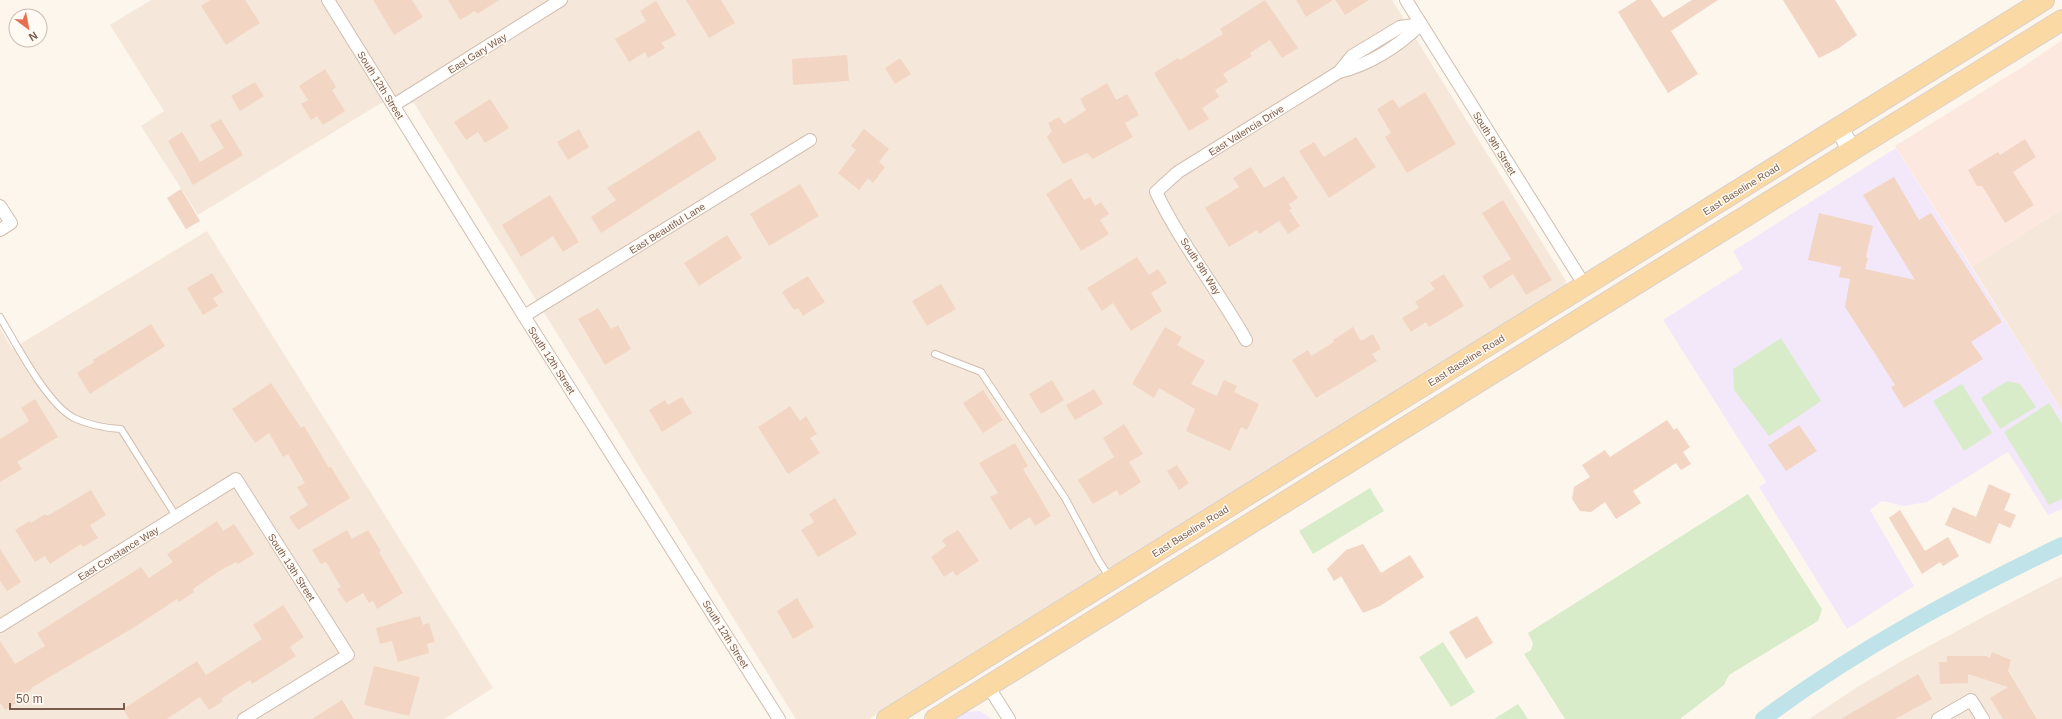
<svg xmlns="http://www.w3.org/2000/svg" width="2062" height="719" viewBox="0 0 2062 719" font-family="Helvetica,sans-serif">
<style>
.residential{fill:#f5e8da}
.commercial{fill:#fde8e0}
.education{fill:#f3e8fa}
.green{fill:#d8ecc9}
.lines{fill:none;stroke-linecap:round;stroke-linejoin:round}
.canal{stroke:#bfe3e8;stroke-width:16}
.building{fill:#f3d5c3}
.lane-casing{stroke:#d1beb0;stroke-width:8}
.street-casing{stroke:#d1beb0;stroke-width:14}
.secondary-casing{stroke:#d6c0b0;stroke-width:20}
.primary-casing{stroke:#dad1cd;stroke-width:22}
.lane{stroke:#fff;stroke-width:6}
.street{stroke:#fff;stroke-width:12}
.secondary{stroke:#fff;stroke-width:18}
.primary{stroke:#fbd9a5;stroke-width:20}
.labels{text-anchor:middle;stroke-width:3;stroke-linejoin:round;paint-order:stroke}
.street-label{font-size:10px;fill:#7a5c4d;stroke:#fffaf3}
</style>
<rect width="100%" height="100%" fill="#fdf6ec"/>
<g class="residential">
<polygon points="151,0 1392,0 1566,281 1564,289 869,719 796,719 414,103 381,103 198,215 141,126 164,111 110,25"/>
<polygon points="2062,209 2062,411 1972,267"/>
<polygon points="207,231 493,688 444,719 0,719 0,328 12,349"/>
<polygon points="2062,576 2062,719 1809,719 1859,686 1905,659 1985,616"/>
</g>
<polygon class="commercial" points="2062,40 2062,209 1972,267 1895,146 2024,66"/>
<g class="education">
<polygon points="1896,148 2062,411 2062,509 2048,515 2008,452 1927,502 1904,506 1882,501 1870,510 1914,586 1847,629 1759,487 1766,482 1663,320 1743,269 1733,251"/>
<polygon points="980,711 992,719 954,719 965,712"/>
</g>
<g class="green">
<polygon points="1781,338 1821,401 1769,436 1734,390 1733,369"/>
<polygon points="2007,381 2020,384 2036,407 2000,429 1981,398"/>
<polygon points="1962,384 1992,433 1964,451 1933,401"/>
<polygon points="2049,403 2062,424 2062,499 2049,505 2004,432"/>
<polygon points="1370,488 1384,511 1313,554 1299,531"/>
<polygon points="1748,494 1822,609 1818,621 1729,675 1724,685 1680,719 1565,719 1524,654 1531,650 1533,643 1528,633"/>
<polygon points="1443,642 1475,692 1451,707 1419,657"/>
<polygon points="1518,704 1528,719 1494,719"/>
</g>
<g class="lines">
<path class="canal" d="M1763,719C1856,650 1958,595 2062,545"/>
</g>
<g class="building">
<polygon points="210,0 245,0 260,23 226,45 201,6"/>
<polygon points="373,0 412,0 423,17 394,35"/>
<polygon points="448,0 499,0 477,14 475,11 460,20"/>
<polygon points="686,0 721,0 735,23 709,38"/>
<polygon points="1265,0 1298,48 1282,58 1270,40 1250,53 1252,56 1223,74 1228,82 1215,90 1219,97 1202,108 1209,119 1189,131 1154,73 1178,58 1180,60 1223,34 1220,29"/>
<polygon points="1296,0 1333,0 1306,17"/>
<polygon points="1335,0 1369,0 1345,15"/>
<polygon points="1637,0 1651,0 1663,18 1692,0 1718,0 1671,31 1698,74 1668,93 1618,12"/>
<polygon points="1783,0 1835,0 1857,35 1839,48 1819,58"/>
<polygon points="656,1 676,35 661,43 665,48 648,58 645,52 629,62 615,39 646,21 640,11"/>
<polygon points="847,55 849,81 793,85 792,59"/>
<polygon points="900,58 911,74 895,84 885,68"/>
<polygon points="325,69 336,87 332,90 345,111 323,125 317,116 311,120 301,104 308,100 299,86"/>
<polygon points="255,82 264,96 240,111 231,96"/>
<polygon points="1107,83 1116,100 1127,94 1139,115 1125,123 1133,137 1093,159 1087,153 1063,164 1047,137 1052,131 1048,123 1059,117 1064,124 1086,110 1080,99"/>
<polygon points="1425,92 1456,144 1407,173 1385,137 1391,133 1377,109 1393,99 1399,108"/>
<polygon points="490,99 509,128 485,143 478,132 466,140 454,122"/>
<polygon points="221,119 243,155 193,185 168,141 182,132 200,162 224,148 210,125"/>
<polygon points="579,129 589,147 568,160 557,142"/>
<polygon points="864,129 889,149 879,162 885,167 873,183 868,178 859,190 838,173 856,150 851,146"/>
<polygon points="699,130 717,159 601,233 591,217 616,200 607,188"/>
<polygon points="1356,137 1376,167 1329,198 1299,151 1314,142 1324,157"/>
<polygon points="2025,139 2036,157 2013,172 2034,205 2005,223 1982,186 1977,186 1968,170 1998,152 2000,155"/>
<polygon points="1251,167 1264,188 1284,176 1298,198 1289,204 1292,209 1289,210 1300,226 1288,234 1279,221 1259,234 1257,230 1229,247 1205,208 1239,187 1233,178"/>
<polygon points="1894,177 1919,220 1931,213 2002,322 1971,342 1983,359 1904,408 1891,387 1895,385 1845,307 1850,279 1839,277 1841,267 1808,260 1819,213 1873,226 1866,257 1868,258 1865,269 1915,280 1863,195"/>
<polygon points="1071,178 1084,200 1090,197 1095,206 1101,202 1109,214 1100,220 1109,234 1081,251 1046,194"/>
<polygon points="800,184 819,216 769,246 750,214"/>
<polygon points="181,189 200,221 186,229 167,198"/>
<polygon points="550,195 579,242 563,252 553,236 521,257 502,225"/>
<polygon points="1503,200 1552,280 1526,295 1513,274 1490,289 1482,276 1511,259 1482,213"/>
<polygon points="727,235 742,258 699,286 684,263"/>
<polygon points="1137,257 1149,275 1158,269 1167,283 1151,293 1162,311 1131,331 1113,303 1102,311 1087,288"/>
<polygon points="212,273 223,292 213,298 218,306 203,315 187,288"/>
<polygon points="1444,274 1464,306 1429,327 1426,322 1411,332 1402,318 1419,308 1415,302 1435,289 1430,283"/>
<polygon points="808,276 825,302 803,316 798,308 794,310 782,292"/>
<polygon points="941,284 956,309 927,326 912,301"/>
<polygon points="598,308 611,329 618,325 631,349 605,365 578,319"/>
<polygon points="151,324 165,346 90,394 77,373 94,362 93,360"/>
<polygon points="1165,327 1182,337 1177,345 1205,361 1191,384 1217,396 1224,380 1237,386 1234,392 1259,404 1247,430 1241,427 1230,451 1186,431 1195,409 1159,388 1154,398 1132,384"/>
<polygon points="1353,327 1361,341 1373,334 1381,349 1372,354 1377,361 1316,398 1292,360 1308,350 1311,356 1334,342 1333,340"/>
<polygon points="1052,380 1064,400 1041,414 1029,394"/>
<polygon points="271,383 301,428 304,426 329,468 331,467 350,498 298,530 289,517 308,505 297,487 305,483 288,454 283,457 269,433 255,443 232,409"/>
<polygon points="1094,389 1103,404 1075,420 1066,405"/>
<polygon points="983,390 1003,420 983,433 963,403"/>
<polygon points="682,397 692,413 662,432 649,410 665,400 668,405"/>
<polygon points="35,399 58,437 17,462 22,469 0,482 0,439 29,421 21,408"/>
<polygon points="790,406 800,421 806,416 817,434 810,438 820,453 788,474 758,427"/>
<polygon points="1667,420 1674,430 1677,428 1690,447 1683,452 1691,464 1681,470 1676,463 1633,491 1641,503 1616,519 1605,502 1591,512 1580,511 1572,499 1574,487 1590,477 1582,465 1605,450 1610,457"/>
<polygon points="1124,424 1143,454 1129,462 1141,482 1120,496 1117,490 1093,504 1078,480 1114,457 1103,438"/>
<polygon points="1799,425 1817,451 1786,471 1768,445"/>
<polygon points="1015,443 1028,466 1023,469 1051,516 1035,526 1030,517 1010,530 990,497 998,493 979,463"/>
<polygon points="1177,465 1189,483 1179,490 1167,471"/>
<polygon points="1989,484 2011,494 2004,510 2016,515 2010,528 1999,523 1990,544 1945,525 1953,507 1976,517"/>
<polygon points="91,490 106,515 90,525 98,538 83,547 81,544 50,564 45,556 35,562 15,530 29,521 31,523 45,514 47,516"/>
<polygon points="835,498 857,534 818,557 801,530 814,522 809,514"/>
<polygon points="1900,510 1925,551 1948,537 1959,556 1943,566 1940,562 1922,574 1889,518"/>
<polygon points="217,521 223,531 234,524 254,554 238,564 236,562 221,570 193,589 194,592 179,602 177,599 133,628 31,688 32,689 16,699 18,702 5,710 0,703 0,641 15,664 45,646 37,633 141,567 149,578 173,562 167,554"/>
<polygon points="347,530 352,539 368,530 381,551 379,552 403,593 377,609 373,601 369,603 363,593 346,603 337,589 341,587 326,562 321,564 312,550"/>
<polygon points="958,530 979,561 956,576 953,571 944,577 931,557 946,546 942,540"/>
<polygon points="1363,544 1381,573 1410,555 1424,577 1380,606 1363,613 1341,576 1334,581 1327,569 1346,550"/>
<polygon points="0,549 21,582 7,591 0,581"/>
<polygon points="797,598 814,627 793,639 777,611"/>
<polygon points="283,605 304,637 290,647 296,656 252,684 250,680 221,699 223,701 209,710 200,697 167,719 129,719 123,709 197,661 206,675 262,639 253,625"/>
<polygon points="420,616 423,625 429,623 435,642 427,644 429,653 398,662 392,641 380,644 376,628"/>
<polygon points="1477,616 1493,643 1466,659 1449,632"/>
<polygon points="1992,652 2011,660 2008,671 2037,719 2003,719 1990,698 2008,687 1968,674 1968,683 1940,684 1939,662 1947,662 1947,656 1986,656 1990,658"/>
<polygon points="374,666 420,677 409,716 364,705"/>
<polygon points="1918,674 1932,699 1895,719 1841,719"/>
<polygon points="342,700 354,719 312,719"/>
</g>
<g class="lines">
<defs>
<g id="lane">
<path d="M0,317C16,344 47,404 74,418C89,425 104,428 121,429L176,516"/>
<polyline points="935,354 981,372 1065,498 1099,561 1110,578"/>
</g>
<g id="street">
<polyline points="328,0 524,316 779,719"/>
<polyline points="1406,0 1585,286"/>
<path d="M1339,72C1369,65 1399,46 1421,24"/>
<polyline points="394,105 561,0"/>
<polyline points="0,206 11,223 0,230"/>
<polyline points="524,316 810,140"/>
<path d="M1246,340C1218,290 1181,244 1156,192L1178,172L1339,72L1352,56L1400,27L1421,24"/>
<polyline points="0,626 236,479 348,655 244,719"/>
<polyline points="988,686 1009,719"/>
<polyline points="1938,719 1971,700 1983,719"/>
</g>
<polyline id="secondary" points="1839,128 1852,151"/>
<g id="primary">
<polyline points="887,719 2044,0"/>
<polyline points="935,719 2062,20"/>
</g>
</defs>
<use href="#lane" class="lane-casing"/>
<use href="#street" class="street-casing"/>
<use href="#secondary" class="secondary-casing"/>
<use href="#primary" class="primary-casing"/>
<use href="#lane" class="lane"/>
<use href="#street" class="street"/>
<use href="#secondary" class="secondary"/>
<use href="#primary" class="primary"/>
</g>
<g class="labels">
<g class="street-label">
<text transform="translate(477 53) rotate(-32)" y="4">East Gary Way</text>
<text transform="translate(381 85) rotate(58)" y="4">South 12th Street</text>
<text transform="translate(1246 130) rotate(-32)" y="4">East Valencia Drive</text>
<text transform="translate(1495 143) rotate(58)" y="4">South 9th Street</text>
<text transform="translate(1741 189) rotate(-32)" y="4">East Baseline Road</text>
<text transform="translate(667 228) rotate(-32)" y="4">East Beautiful Lane</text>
<text transform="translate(1201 266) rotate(57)" y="4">South 9th Way</text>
<text transform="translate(552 360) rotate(57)" y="4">South 12th Street</text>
<text transform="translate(1466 360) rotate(-32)" y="4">East Baseline Road</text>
<text transform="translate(1190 531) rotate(-32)" y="4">East Baseline Road</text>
<text transform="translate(118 553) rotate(-32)" y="4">East Constance Way</text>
<text transform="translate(292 567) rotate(57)" y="4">South 13th Street</text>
<text transform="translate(726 634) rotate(58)" y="4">South 12th Street</text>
</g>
</g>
<g transform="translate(28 28) rotate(148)"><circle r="19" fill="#fffaf3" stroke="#cabbb1"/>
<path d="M0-3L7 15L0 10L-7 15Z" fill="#e76f51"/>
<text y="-6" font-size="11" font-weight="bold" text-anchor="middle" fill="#7a5c4d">N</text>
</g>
<path d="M10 703v6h114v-6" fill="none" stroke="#7a5c4d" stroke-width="2"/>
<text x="16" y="703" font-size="12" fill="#7a5c4d" stroke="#fffaf3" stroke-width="3" paint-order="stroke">50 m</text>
</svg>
